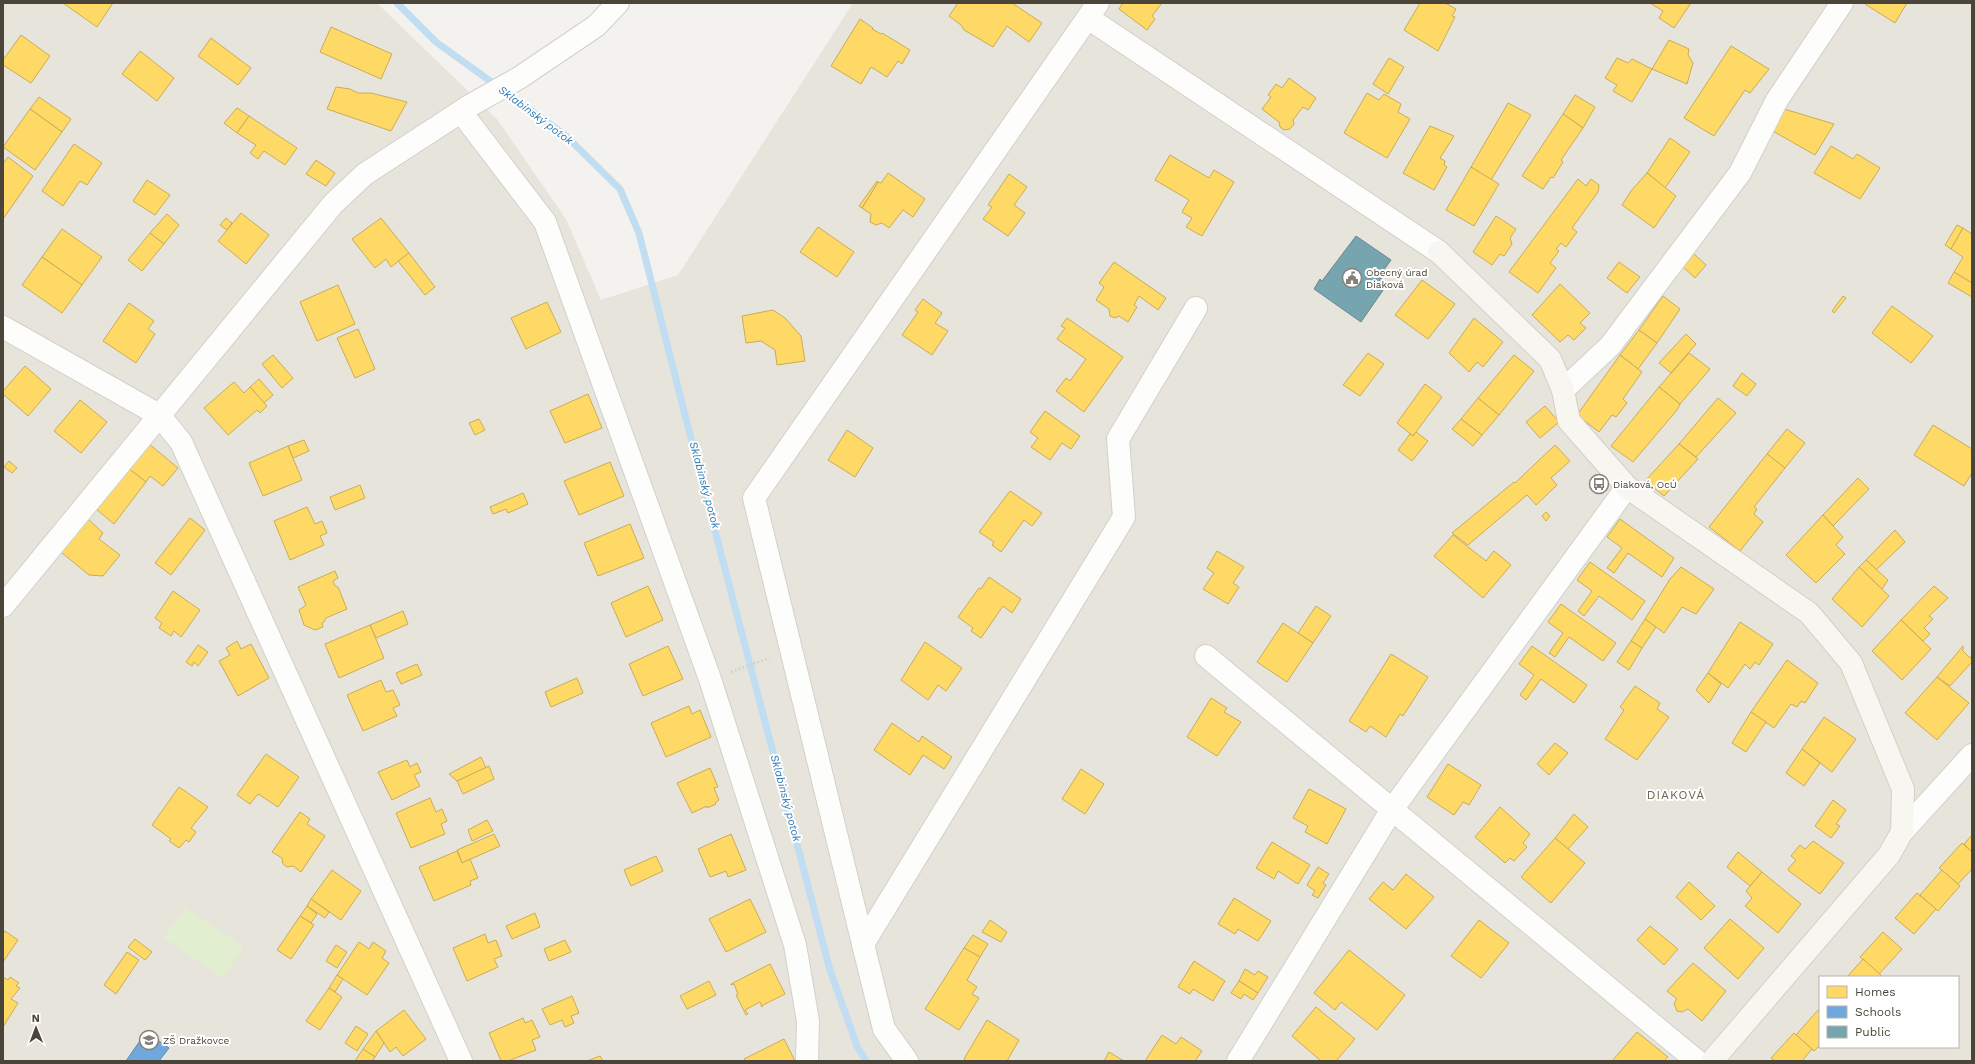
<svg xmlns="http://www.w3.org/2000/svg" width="1975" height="1064" viewBox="0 0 1975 1064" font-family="'Work Sans',sans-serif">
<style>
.residential{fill:#e7e4dc;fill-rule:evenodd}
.green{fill:#e1eecf}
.homes{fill:#ffd966;stroke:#c9ac58}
.schools{fill:#6fa8dc;stroke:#648aab}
.public{fill:#76a5af;stroke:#69888c}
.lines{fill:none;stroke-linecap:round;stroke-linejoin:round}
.stream{stroke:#c0ddf1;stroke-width:7}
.street-casing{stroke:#d2d0cb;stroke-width:24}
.secondary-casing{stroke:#d3cfc5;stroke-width:24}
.path{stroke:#d3d2cc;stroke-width:2.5;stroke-dasharray:2 2;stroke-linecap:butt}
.street{stroke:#fdfdfc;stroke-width:22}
.secondary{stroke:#f7f6f1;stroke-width:22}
.labels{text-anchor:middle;stroke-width:4;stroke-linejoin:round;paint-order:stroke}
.poi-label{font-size:10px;fill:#4b4439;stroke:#fff;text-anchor:start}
.water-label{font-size:11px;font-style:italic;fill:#2e7ab2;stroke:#fff}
.quarter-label{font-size:12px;letter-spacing:1px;fill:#6e6250;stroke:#fff}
</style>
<rect width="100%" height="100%" fill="#f4f2ee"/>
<path class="residential" d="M3,3H377L497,119L566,219L601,300L678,275L853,3H1972V1061H3ZM1820,977H1958V1047H1820Z"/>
<polygon class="green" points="185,907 244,947 223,978 164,938"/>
<g class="homes">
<polygon points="63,3 113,3 97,27"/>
<polygon points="958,3 1012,3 1042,23 1029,42 1007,26 993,47 964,30 961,25 949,16"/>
<polygon points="1123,3 1162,3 1152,16 1155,19 1147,30 1119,9"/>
<polygon points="1420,3 1445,3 1456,9 1452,16 1455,17 1438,51 1404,30"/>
<polygon points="1650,3 1691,3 1674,28 1659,18 1663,11"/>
<polygon points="1865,3 1907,3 1895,23 1865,4"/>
<polygon points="860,19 873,28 872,29 881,34 882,33 910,50 902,64 898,61 887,77 871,67 861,84 831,66"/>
<polygon points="331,27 392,54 381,79 320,52"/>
<polygon points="21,35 50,56 31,83 3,65 3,60"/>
<polygon points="211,38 251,68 238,85 198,56"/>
<polygon points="1669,40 1689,49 1688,55 1693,63 1687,84 1652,69"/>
<polygon points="1731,46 1769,69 1750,93 1745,90 1714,136 1684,118"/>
<polygon points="140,51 174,78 157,101 122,74"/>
<polygon points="1389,58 1404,67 1388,94 1373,84"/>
<polygon points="1617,58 1628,63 1632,59 1652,69 1632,102 1613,91 1617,85 1605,78"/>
<polygon points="1289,78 1316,98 1308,110 1303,107 1293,120 1294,124 1290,129 1284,130 1280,127 1279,122 1262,109 1271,97 1268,95 1276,84 1282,88"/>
<polygon points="336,87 350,89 358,93 371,93 407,102 391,131 327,109"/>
<polygon points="1367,93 1379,100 1384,94 1401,104 1398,112 1410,119 1387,158 1344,133"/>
<polygon points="1575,95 1595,107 1583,128 1563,114"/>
<polygon points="39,97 71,119 62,132 30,109"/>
<polygon points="1508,103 1531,115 1491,180 1471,167"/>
<polygon points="237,108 249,116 237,133 224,123"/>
<polygon points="30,109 62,132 35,170 3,147"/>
<polygon points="1784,109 1834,124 1815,155 1771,130"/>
<polygon points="1563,114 1583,128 1561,160 1563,162 1553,178 1551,177 1543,189 1522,176"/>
<polygon points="249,116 297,148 285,165 264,151 258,159 250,153 256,145 237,133"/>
<polygon points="1430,126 1454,136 1440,158 1445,161 1444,165 1447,167 1434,190 1403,173"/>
<polygon points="1670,138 1690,152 1665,188 1647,173"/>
<polygon points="74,144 102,163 87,185 80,181 63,206 42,191"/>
<polygon points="1831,146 1853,159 1857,154 1880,168 1860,199 1814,173"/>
<polygon points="1170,155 1209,178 1214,170 1234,182 1202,236 1186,227 1192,218 1182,212 1189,200 1155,180"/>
<polygon points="8,157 33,176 3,219 3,164"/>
<polygon points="316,160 335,173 326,186 306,174"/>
<polygon points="1471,167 1499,184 1474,226 1446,210"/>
<polygon points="888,173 925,199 913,217 903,210 889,228 882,223 876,225 870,222 871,214 862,208 878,182 881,183"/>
<polygon points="1647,173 1676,196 1654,228 1622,205 1631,191"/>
<polygon points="1009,174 1027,187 1014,205 1025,213 1008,236 983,219 992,207 988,205"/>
<polygon points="1578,179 1586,186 1591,179 1599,185 1598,192 1572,228 1577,232 1566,247 1561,243 1556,249 1559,251 1550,263 1556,268 1538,293 1509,272"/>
<polygon points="147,180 170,195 155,215 133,201"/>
<polygon points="877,181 878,182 862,208 859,206"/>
<polygon points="241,213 269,235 246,264 218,241"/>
<polygon points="167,214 179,225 164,244 150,233"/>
<polygon points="1496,216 1516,229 1510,238 1512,244 1504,256 1500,254 1492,265 1473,252"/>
<polygon points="226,218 232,223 227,230 220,225"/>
<polygon points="381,218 409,253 391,267 386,259 375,268 352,239"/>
<polygon points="1957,225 1963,228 1951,249 1945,245"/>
<polygon points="818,227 854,252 837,277 800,252"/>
<polygon points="1963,228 1972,234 1972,283 1954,272 1963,257 1951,249"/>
<polygon points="62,229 102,257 82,285 42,257"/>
<polygon points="150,233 164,244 142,271 128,260"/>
<polygon points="409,253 435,287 425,295 398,261"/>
<polygon points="1693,253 1706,265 1695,278 1682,266"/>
<polygon points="42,257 82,285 62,313 22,285"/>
<polygon points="1114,262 1166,298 1158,310 1139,296 1134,305 1137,307 1128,322 1119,316 1115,318 1110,316 1109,309 1096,300 1104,287 1099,283"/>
<polygon points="1619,262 1640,277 1627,293 1607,278"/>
<polygon points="1954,272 1972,283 1972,297 1948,283"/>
<polygon points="1422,280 1455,304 1428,339 1395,315"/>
<polygon points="1560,284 1590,313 1580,323 1586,328 1574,340 1568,335 1560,342 1532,315"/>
<polygon points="338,285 355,324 317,341 300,302"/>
<polygon points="1663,296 1680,309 1657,343 1639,330"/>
<polygon points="1843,296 1846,298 1834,313 1832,311"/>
<polygon points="923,299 942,313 935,323 948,331 932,355 902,335 918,312 915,310"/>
<polygon points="547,302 561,332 526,349 511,318"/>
<polygon points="129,303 154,321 148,329 155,334 136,363 103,341"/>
<polygon points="1892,306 1933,336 1911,363 1872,333"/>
<polygon points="773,310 785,318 801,336 805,361 777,365 775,350 761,341 746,343 742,316"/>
<polygon points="1067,318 1123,357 1084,412 1056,391 1066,378 1070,381 1086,359 1057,339 1065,328 1061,326"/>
<polygon points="1474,318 1503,342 1483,367 1477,362 1469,372 1449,353"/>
<polygon points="358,329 375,369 355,378 337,338"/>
<polygon points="1639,330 1657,343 1638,369 1620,355"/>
<polygon points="1686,334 1696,344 1671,373 1659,363"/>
<polygon points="1368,353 1384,364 1360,396 1343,385"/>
<polygon points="1689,353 1710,369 1680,404 1659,387"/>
<polygon points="273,355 293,378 282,388 262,364"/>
<polygon points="1514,355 1534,371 1499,415 1478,398"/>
<polygon points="1620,355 1642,372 1623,399 1627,403 1616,417 1612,415 1599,432 1577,415"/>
<polygon points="25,366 51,389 28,416 3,394 3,391"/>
<polygon points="1742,373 1756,384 1747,396 1733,386"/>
<polygon points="259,379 273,395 264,403 250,387"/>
<polygon points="234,382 244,393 250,387 267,406 260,413 257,410 228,435 204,408"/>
<polygon points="1425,384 1442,397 1413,436 1397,423"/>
<polygon points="1659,387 1680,404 1677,410 1633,462 1611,446"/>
<polygon points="588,394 602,428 565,443 550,411"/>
<polygon points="1478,398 1499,415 1482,435 1461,419"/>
<polygon points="1718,398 1736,413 1696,457 1679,444"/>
<polygon points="80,400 107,422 81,453 54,431"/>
<polygon points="1545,406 1559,422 1540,438 1526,422"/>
<polygon points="1045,411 1080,436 1071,449 1062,443 1050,460 1031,447 1038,438 1030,432"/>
<polygon points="479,419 485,430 475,435 469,423"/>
<polygon points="1461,419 1482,435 1473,446 1452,429"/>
<polygon points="1933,425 1972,449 1972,473 1964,486 1914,455"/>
<polygon points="1787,429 1805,443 1785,468 1767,454"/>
<polygon points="847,430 873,448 855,477 828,460"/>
<polygon points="1416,432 1428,441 1412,461 1398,450 1410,434 1413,436"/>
<polygon points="304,440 309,451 293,458 288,446"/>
<polygon points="148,443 178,468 163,486 150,476 146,482 128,468"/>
<polygon points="1679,444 1698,459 1664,496 1645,481"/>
<polygon points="1555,445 1570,461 1551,478 1557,485 1536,505 1527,495 1468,545 1452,533 1514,482 1515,483"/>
<polygon points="288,446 302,480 263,496 249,463"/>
<polygon points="1767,454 1785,468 1754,507 1757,509 1754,514 1763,522 1740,551 1709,527"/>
<polygon points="9,461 17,468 12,473 4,467"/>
<polygon points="610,462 624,496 579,515 564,481"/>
<polygon points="128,468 146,482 114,524 96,509"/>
<polygon points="1858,478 1869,489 1833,526 1823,515"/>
<polygon points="360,485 365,498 335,510 330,497"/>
<polygon points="1010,491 1042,513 1032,526 1024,520 1001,552 992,545 994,542 979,532"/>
<polygon points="523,493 528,504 508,513 506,509 493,514 490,507"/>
<polygon points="307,507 315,524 322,521 327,533 320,536 324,545 290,560 274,521"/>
<polygon points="1546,512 1550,516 1546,521 1542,516"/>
<polygon points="1823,515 1843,537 1836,545 1845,554 1816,583 1786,555"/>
<polygon points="87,518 103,533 99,539 120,555 103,576 89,575 61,552"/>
<polygon points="190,518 205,530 171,575 155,563"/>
<polygon points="1620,519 1674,558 1662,577 1628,553 1614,573 1607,568 1622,548 1607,537"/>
<polygon points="630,524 644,558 598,576 584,543"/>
<polygon points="1895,530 1905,542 1876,570 1866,560"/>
<polygon points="1453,535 1486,561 1494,551 1511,565 1483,598 1434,556"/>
<polygon points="1217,551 1244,567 1233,583 1239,587 1228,604 1203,589 1214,573 1207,568"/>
<polygon points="1866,560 1888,580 1882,589 1859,567"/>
<polygon points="1590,562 1645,601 1632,620 1599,596 1584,616 1578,611 1592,591 1577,580"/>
<polygon points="1681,567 1714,589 1696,614 1682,607 1664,633 1645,619 1670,579"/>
<polygon points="1859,567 1889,596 1862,627 1832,599"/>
<polygon points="335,571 338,578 333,581 335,586 338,587 347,609 326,618 324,622 322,623 323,627 315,630 304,625 299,610 306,605 298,587"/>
<polygon points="989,577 1021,599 1012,613 1003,606 981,638 971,631 973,628 958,617 979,588 981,589"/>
<polygon points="648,586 663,620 626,637 611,603"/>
<polygon points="1934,586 1948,598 1929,616 1933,619 1924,628 1930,634 1923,641 1901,620"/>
<polygon points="173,591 200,610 181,637 174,631 171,636 159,628 162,623 155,618"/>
<polygon points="1561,604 1616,643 1603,661 1569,637 1555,657 1549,653 1563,633 1548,622"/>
<polygon points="1316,606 1331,616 1313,643 1298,633"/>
<polygon points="403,611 408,624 376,638 370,625"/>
<polygon points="1645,619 1656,627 1642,648 1631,641"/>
<polygon points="1901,620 1931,649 1902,680 1872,651"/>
<polygon points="1740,622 1773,644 1759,665 1755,662 1750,669 1745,664 1728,688 1708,673"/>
<polygon points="1283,623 1313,643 1287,682 1257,662"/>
<polygon points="370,625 384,658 339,678 325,644"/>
<polygon points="237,641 241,649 251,644 269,678 238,696 219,661 230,655 226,648"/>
<polygon points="1631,641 1642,648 1629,670 1617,662"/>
<polygon points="925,642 962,668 946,691 938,685 928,700 901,680"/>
<polygon points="198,645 208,652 198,666 194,662 192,666 186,662"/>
<polygon points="668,646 683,679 643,696 629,664"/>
<polygon points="1532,646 1587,685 1574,703 1541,679 1526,700 1520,695 1534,675 1519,664"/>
<polygon points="1963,646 1963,651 1970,658 1972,655 1972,662 1950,686 1937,677"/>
<polygon points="1391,654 1428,677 1403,716 1400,714 1386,737 1370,726 1366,732 1349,721"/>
<polygon points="1787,660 1818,683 1805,703 1801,701 1797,707 1791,704 1774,728 1751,712"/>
<polygon points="417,664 422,675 401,684 396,673"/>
<polygon points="1708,673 1721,684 1709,703 1696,690"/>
<polygon points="1937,677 1969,703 1937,740 1905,713"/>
<polygon points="577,678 583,693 551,707 545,692"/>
<polygon points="381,680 386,692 393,690 400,705 393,708 397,716 363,731 347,695"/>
<polygon points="1635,686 1660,703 1657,709 1669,717 1637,760 1605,739 1624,710 1620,707"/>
<polygon points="1211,698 1227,708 1224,712 1241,722 1217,756 1187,737"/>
<polygon points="689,706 692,714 700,710 711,737 666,757 651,723"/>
<polygon points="1751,712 1766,722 1746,752 1732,743"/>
<polygon points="1824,717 1856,739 1832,772 1802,749"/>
<polygon points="892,723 919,742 922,736 952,757 944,769 923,755 910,775 874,750"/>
<polygon points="1555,743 1568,753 1549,775 1537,764"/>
<polygon points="1802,749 1820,763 1804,786 1786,773"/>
<polygon points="266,754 299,777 278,807 258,794 250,804 237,795"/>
<polygon points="481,757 486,768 457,781 449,774"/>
<polygon points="407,760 410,767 417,763 421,772 414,775 420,786 392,800 378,772"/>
<polygon points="1448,764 1481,785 1469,805 1463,802 1454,815 1427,797"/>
<polygon points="489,766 494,779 463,794 457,781"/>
<polygon points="710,768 718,787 714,788 719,800 715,803 716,804 707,808 707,806 692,813 677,783"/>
<polygon points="1081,769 1104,784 1085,814 1062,799"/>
<polygon points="179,787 208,807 191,828 196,832 189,842 186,840 179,848 169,841 171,839 152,825"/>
<polygon points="1309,789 1346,809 1327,844 1305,832 1308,826 1293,818"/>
<polygon points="430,798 436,812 442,809 447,821 441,824 445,834 411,848 396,813"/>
<polygon points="1833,800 1846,810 1836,824 1840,826 1831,838 1815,826"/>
<polygon points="1500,807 1530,834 1523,843 1527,847 1514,861 1510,858 1505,863 1475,837"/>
<polygon points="300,812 310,819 307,824 325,836 301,872 293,866 287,867 283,864 282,858 272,852"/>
<polygon points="1574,814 1588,827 1568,849 1555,838"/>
<polygon points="487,820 493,831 472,841 468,830"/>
<polygon points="494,834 500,846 462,863 457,850"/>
<polygon points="731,834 746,870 728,877 726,871 710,877 698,849"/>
<polygon points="1972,835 1972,852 1964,844"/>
<polygon points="1555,838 1585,863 1551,903 1521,877"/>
<polygon points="1813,841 1844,863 1820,894 1789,871 1788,869 1796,860 1791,856 1800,845 1805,849"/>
<polygon points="1272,842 1310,865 1298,884 1278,871 1274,879 1256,868"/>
<polygon points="1962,843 1972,852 1972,869 1958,884 1939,868"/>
<polygon points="457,851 462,863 470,859 478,878 470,881 471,885 434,901 419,867"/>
<polygon points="1738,852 1762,872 1750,886 1727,867"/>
<polygon points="656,856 663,871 631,886 624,870"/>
<polygon points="1318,867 1329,874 1323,883 1326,885 1318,898 1312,895 1315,891 1307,885"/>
<polygon points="332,870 361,891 341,920 311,899"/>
<polygon points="1942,870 1960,886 1938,911 1920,895"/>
<polygon points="1762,872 1801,904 1778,933 1745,906 1752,898 1746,891"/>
<polygon points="1406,874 1434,897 1406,929 1369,899 1383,882 1393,890"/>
<polygon points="1689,882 1715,906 1701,920 1676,897"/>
<polygon points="1917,893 1936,909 1914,934 1895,918"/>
<polygon points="1234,898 1271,921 1258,941 1238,929 1235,934 1218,924"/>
<polygon points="311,899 329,912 325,918 307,906"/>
<polygon points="750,899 766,932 726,952 709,919"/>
<polygon points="307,906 317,914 311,923 300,916"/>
<polygon points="535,913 540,927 512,939 506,926"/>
<polygon points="300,916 314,925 291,959 277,950"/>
<polygon points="1730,919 1764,948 1738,979 1704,948"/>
<polygon points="990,920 1007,932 1001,942 982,932"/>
<polygon points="1479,920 1509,943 1481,978 1451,956"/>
<polygon points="1650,926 1678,949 1664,965 1637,940"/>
<polygon points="5,931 18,940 3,962 3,934"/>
<polygon points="1883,932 1902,949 1879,974 1860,957"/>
<polygon points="485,934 488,943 496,940 502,956 494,959 498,967 467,981 453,948"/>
<polygon points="973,935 988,944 980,957 964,948"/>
<polygon points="135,939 152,952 145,960 128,947"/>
<polygon points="565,940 571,952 549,961 544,949"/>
<polygon points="359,942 369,949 373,942 386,951 382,958 389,963 367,995 337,975"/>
<polygon points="336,945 347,952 337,968 326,961"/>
<polygon points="964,948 980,957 967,980 977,987 972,994 979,998 959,1030 925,1009"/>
<polygon points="1349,950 1405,995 1377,1030 1341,1002 1335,1010 1314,993"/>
<polygon points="127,952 139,960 116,994 104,985"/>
<polygon points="1863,959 1881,975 1880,977 1847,977"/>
<polygon points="1194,961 1225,981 1213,1001 1193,989 1190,994 1178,987"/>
<polygon points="1693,963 1726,991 1702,1021 1688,1009 1682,1012 1677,1011 1674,1003 1677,999 1667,991"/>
<polygon points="770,964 785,994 763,1005 762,1007 760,1002 745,1010 748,1014 746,1015 736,995 738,994 734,984 731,985 731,984"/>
<polygon points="1245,969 1255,975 1258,971 1268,977 1258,993 1239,981"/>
<polygon points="337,975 343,979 335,992 329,988"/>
<polygon points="3,977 8,980 10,977 19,983 16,986 20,988 11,999 18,1003 3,1027"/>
<polygon points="709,981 716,995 687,1009 680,996"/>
<polygon points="1239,981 1258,993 1253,1000 1244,994 1241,999 1231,993"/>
<polygon points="329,988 342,997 320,1030 306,1021"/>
<polygon points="572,996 579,1013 571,1016 574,1023 565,1027 562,1020 550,1025 542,1009"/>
<polygon points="1316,1007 1355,1039 1336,1061 1321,1061 1292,1036"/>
<polygon points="404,1010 426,1039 403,1056 396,1047 390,1052 376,1031"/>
<polygon points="1818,1010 1820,1011 1820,1045 1814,1051 1796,1035"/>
<polygon points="523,1018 525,1023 532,1020 540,1037 532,1040 536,1050 508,1061 501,1061 489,1033"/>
<polygon points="987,1020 1019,1040 1007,1061 967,1061 964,1059"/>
<polygon points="356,1026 368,1034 357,1051 345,1043"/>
<polygon points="376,1031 384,1043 375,1057 363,1049"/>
<polygon points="1637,1032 1668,1057 1664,1061 1612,1061"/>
<polygon points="1794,1033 1812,1049 1802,1061 1775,1061 1771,1058"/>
<polygon points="1162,1035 1176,1044 1181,1037 1202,1051 1195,1061 1145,1061"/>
<polygon points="784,1039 795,1061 745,1061 744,1059"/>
<polygon points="363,1049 375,1057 372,1061 355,1061"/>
<polygon points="1109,1052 1124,1061 1104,1061"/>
<polygon points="600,1056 603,1061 587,1061"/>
</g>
<polygon class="schools" points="146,1032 169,1048 159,1061 126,1061"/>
<polygon class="public" points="1356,236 1391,260 1379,277 1388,283 1361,322 1314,289 1320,279 1322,281"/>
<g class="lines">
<polyline class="stream" points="397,3 436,42 565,135 620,189 639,233 698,466 830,970 857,1046 866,1061"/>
<defs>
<g id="street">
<polyline points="1098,3 754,498 863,944 1124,517 1118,439 1196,308"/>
<polyline points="1088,18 1439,252"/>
<polyline points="461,112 545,222 710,679 795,945 808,1021 807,1061"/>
<polyline points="3,327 159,415 181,442 461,1061"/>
<polyline points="1563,390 1610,346 1740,173 1777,100 1842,3"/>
<polyline points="3,606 333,204 365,174 471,105 519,78 596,26 618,3"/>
<polyline points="1206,656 1697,1061"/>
<polyline points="1902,832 1972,755"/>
<polyline points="863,944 884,1029 907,1061"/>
<polyline points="1238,1061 1391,811 1627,487"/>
</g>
<polyline id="secondary" points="1439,252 1550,359 1563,390 1569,421 1627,487 1809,613 1851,663 1903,789 1902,832 1889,855 1712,1061"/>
</defs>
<use href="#street" class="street-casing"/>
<use href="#secondary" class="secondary-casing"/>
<polyline class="path" points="731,672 769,658"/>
<use href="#street" class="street"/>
<use href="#secondary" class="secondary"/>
</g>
<defs>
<symbol id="civic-ring" viewBox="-11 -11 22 22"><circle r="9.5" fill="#fff" stroke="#868178" stroke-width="1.5"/><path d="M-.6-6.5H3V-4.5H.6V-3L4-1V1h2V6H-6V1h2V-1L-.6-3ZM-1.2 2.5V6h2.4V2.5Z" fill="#868178"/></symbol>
<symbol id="bus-ring" viewBox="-11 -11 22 22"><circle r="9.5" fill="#fff" stroke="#868178" stroke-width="1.5"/><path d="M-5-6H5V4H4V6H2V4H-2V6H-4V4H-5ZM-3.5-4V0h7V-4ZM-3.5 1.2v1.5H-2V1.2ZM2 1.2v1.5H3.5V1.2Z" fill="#868178"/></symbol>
<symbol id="school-ring" viewBox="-11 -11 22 22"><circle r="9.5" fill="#fff" stroke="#868178" stroke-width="1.5"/><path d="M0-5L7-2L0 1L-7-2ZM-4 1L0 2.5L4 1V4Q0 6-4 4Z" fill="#868178"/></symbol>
</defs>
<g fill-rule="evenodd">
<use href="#civic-ring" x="1341" y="267" width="22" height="22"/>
<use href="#bus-ring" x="1588" y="473" width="22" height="22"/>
<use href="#school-ring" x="138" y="1029" width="22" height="22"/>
</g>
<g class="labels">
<g class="poi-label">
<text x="1366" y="276">Obecný úrad<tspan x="1366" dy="12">Diaková</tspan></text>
<text x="1613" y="488">Diaková, OcÚ</text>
<text x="163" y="1044">ZŠ Dražkovce</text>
</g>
<g class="water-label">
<text transform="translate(536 115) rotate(37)" y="4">Sklabinský potok</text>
<text transform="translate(705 485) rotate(75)" y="4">Sklabinský potok</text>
<text transform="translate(786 798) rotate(75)" y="4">Sklabinský potok</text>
</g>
<g class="quarter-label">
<text x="1676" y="799">DIAKOVÁ</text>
</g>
</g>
<rect width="1975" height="1064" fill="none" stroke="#4b4439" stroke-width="8"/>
<rect x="1819" y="976" width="140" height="72" fill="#ffffff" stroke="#b7b4b0"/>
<rect x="1827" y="986" width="20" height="12" fill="#ffd966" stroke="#b7b4b0"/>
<text x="1855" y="996" font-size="12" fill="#4b4439">Homes</text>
<rect x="1827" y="1006" width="20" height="12" fill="#6fa8dc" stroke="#b7b4b0"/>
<text x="1855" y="1016" font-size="12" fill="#4b4439">Schools</text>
<rect x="1827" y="1026" width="20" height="12" fill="#76a5af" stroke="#b7b4b0"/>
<text x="1855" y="1036" font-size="12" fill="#4b4439">Public</text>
<g transform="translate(36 1028) rotate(359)" stroke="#ffffff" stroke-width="3" paint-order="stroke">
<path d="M0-3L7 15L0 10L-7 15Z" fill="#4b4439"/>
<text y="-6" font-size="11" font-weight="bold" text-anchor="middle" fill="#4b4439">N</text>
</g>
</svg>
